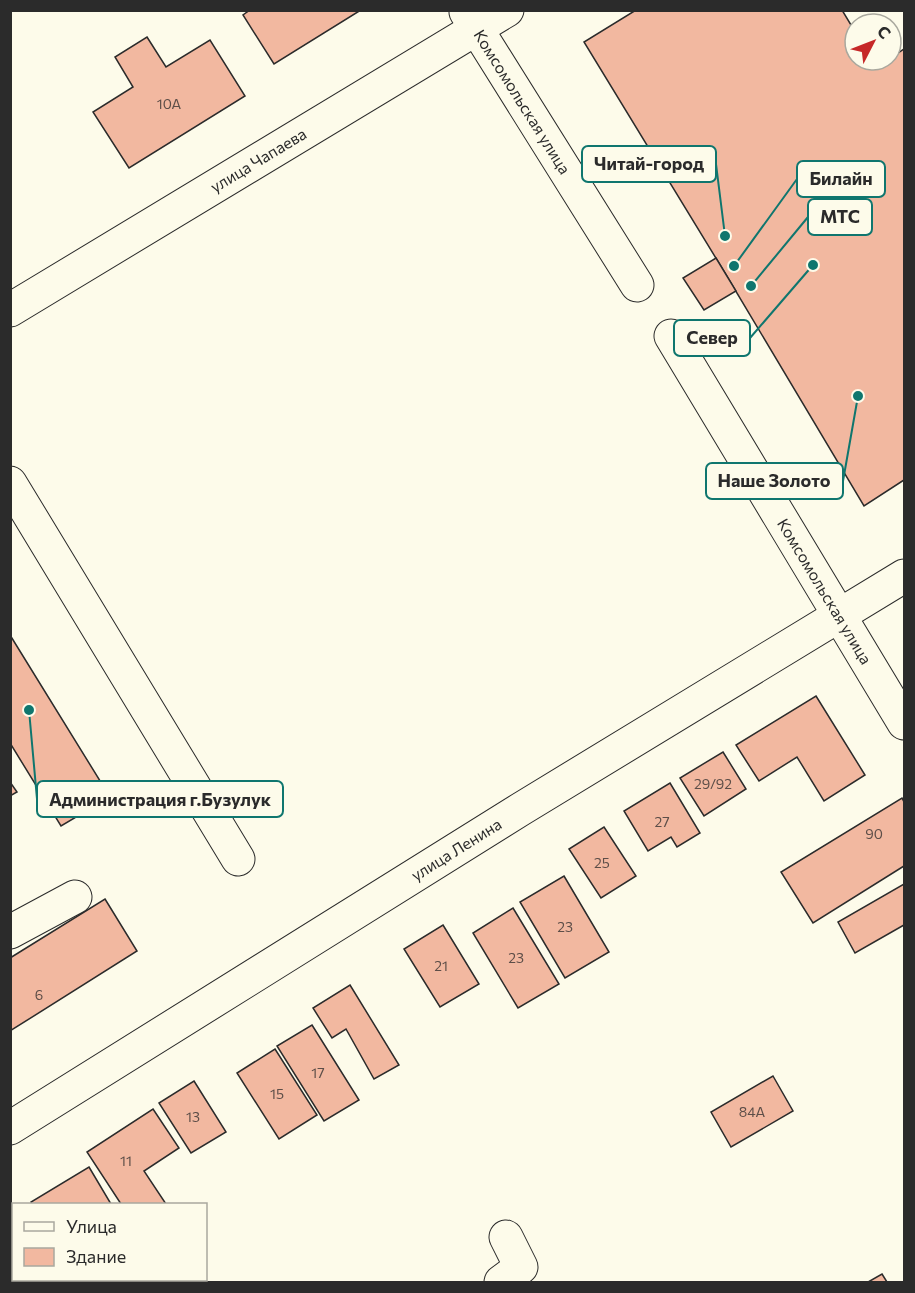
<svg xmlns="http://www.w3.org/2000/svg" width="915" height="1293" viewBox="0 0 915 1293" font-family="Commissioner,sans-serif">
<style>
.building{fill:#f2b8a0;stroke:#2b2b2b;stroke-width:1.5}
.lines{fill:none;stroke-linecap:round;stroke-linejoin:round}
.minor-casing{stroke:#2b2b2b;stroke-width:35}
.minor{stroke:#fdfbea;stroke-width:33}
.labels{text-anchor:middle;stroke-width:4.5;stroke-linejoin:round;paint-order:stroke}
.number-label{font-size:14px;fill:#5d4e48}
.street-label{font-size:16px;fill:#2b2b2b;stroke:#fdfbea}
.leader{fill:none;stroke:#0f766e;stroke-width:2}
.callout-dot{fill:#0f766e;stroke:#fdfbea;stroke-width:2}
.callout{fill:#fdfbea;stroke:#0f766e;stroke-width:2}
.callout-label{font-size:18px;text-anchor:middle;font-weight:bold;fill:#2b2b2b}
</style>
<rect width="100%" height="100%" fill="#fdfbea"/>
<g class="building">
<polygon points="250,10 361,10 274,64 243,15"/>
<polygon points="636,10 842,10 854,30 855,29 855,60 891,60 891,58 904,49 904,480 864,506 725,273 584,42"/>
<polygon points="147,37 166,67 210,40 245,96 129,168 93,112 133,87 115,57"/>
<polygon points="716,258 736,291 704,310 683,278"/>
<polygon points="10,635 110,797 61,826 10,743"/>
<polygon points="816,696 865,775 824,801 797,757 759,781 736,745"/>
<polygon points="723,752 746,789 704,816 680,778"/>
<polygon points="10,782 17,792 10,796"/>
<polygon points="670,783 700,833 677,847 671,837 648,851 624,811"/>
<polygon points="902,798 904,802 904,866 813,923 781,872"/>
<polygon points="604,827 636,876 601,898 569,849"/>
<polygon points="564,876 609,952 565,978 520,902"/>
<polygon points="904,884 904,925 855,953 838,922"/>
<polygon points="105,899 137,951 10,1031 10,958"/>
<polygon points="513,908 559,984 518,1008 473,933"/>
<polygon points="443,925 479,984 440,1007 404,949"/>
<polygon points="350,985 399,1065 374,1079 346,1029 332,1038 313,1008"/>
<polygon points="312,1025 359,1100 324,1121 277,1046"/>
<polygon points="275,1049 317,1115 279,1139 237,1073"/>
<polygon points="773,1076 793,1111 731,1147 711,1112"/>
<polygon points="194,1081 226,1132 191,1153 159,1103"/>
<polygon points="153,1109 179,1148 144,1171 166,1204 121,1204 87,1152"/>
<polygon points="89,1167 111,1204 32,1204 31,1202"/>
<polygon points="10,1221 14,1226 14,1280 33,1280 28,1282 10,1282"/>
<polygon points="882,1274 887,1282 868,1282"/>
<polygon points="77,1280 156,1280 158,1282 79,1282"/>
</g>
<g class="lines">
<defs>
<g id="minor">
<path id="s1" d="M466,12L637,285"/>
<path id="s2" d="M10,310L507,10"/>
<path id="s3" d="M671,336L904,723"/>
<polyline points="10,483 238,859"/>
<polyline points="10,932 75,897"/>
<path id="s4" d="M10,1128L521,809L904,576"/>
<polyline points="501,1282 521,1267 506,1237"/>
</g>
</defs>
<use href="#minor" class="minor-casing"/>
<use href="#minor" class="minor"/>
</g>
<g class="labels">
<g class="number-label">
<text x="169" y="109">10А</text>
<text x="713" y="789">29/92</text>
<text x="662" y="827">27</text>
<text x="874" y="839">90</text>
<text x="602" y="868">25</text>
<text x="565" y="932">23</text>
<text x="516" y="963">23</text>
<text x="441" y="971">21</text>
<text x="39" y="1000">6</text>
<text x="318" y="1078">17</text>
<text x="277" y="1099">15</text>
<text x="752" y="1117">84А</text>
<text x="193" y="1122">13</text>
<text x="126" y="1166">11</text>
</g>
<g class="street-label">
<text dy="6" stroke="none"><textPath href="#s1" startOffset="106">Комсомольская улица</textPath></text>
<text dy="6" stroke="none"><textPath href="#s2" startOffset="290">улица Чапаева</textPath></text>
<text dy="6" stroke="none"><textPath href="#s3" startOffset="298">Комсомольская улица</textPath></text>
<text dy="6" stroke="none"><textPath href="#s4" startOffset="526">улица Ленина</textPath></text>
</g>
</g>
<path class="leader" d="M725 236L716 164M734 266L797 179M751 286L808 217M813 265L750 338M858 396L843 481M29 710L37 799"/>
<g class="callout-dot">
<circle cx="725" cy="236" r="6"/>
<circle cx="734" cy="266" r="6"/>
<circle cx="751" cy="286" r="6"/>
<circle cx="813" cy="265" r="6"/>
<circle cx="858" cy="396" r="6"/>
<circle cx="29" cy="710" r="6"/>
</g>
<g class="callout">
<rect x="582" y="146" width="134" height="36" rx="6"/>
<rect x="797" y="161" width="88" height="36" rx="6"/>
<rect x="808" y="199" width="64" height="36" rx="6"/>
<rect x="674" y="320" width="76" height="36" rx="6"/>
<rect x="706" y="463" width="137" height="36" rx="6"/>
<rect x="37" y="781" width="246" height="36" rx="6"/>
</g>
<g class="callout-label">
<text x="649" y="170">Читай-город</text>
<text x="841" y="185">Билайн</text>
<text x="840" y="223">МТС</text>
<text x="712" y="344">Север</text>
<text x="774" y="487">Наше Золото</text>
<text x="160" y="806">Администрация г.Бузулук</text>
</g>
<rect width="915" height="1293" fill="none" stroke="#2b2b2b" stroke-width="24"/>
<rect x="12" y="1203" width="195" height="78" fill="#fdfbea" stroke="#a9a89e" stroke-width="1.5"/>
<rect x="24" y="1222" width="30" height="9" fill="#fdfbea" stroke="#a9a89e" stroke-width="1.5"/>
<text x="66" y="1233" font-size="18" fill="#2b2b2b">Улица</text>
<rect x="24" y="1248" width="30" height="18" fill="#f2b8a0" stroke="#a9a89e" stroke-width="1.5"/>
<text x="66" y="1263" font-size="18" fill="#2b2b2b">Здание</text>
<g transform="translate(873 42) rotate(48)"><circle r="28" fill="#fdfbea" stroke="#a9a89e" stroke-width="1.5"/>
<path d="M0-4.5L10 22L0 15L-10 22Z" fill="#c62828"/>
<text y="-9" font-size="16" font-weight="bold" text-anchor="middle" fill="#2b2b2b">С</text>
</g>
</svg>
